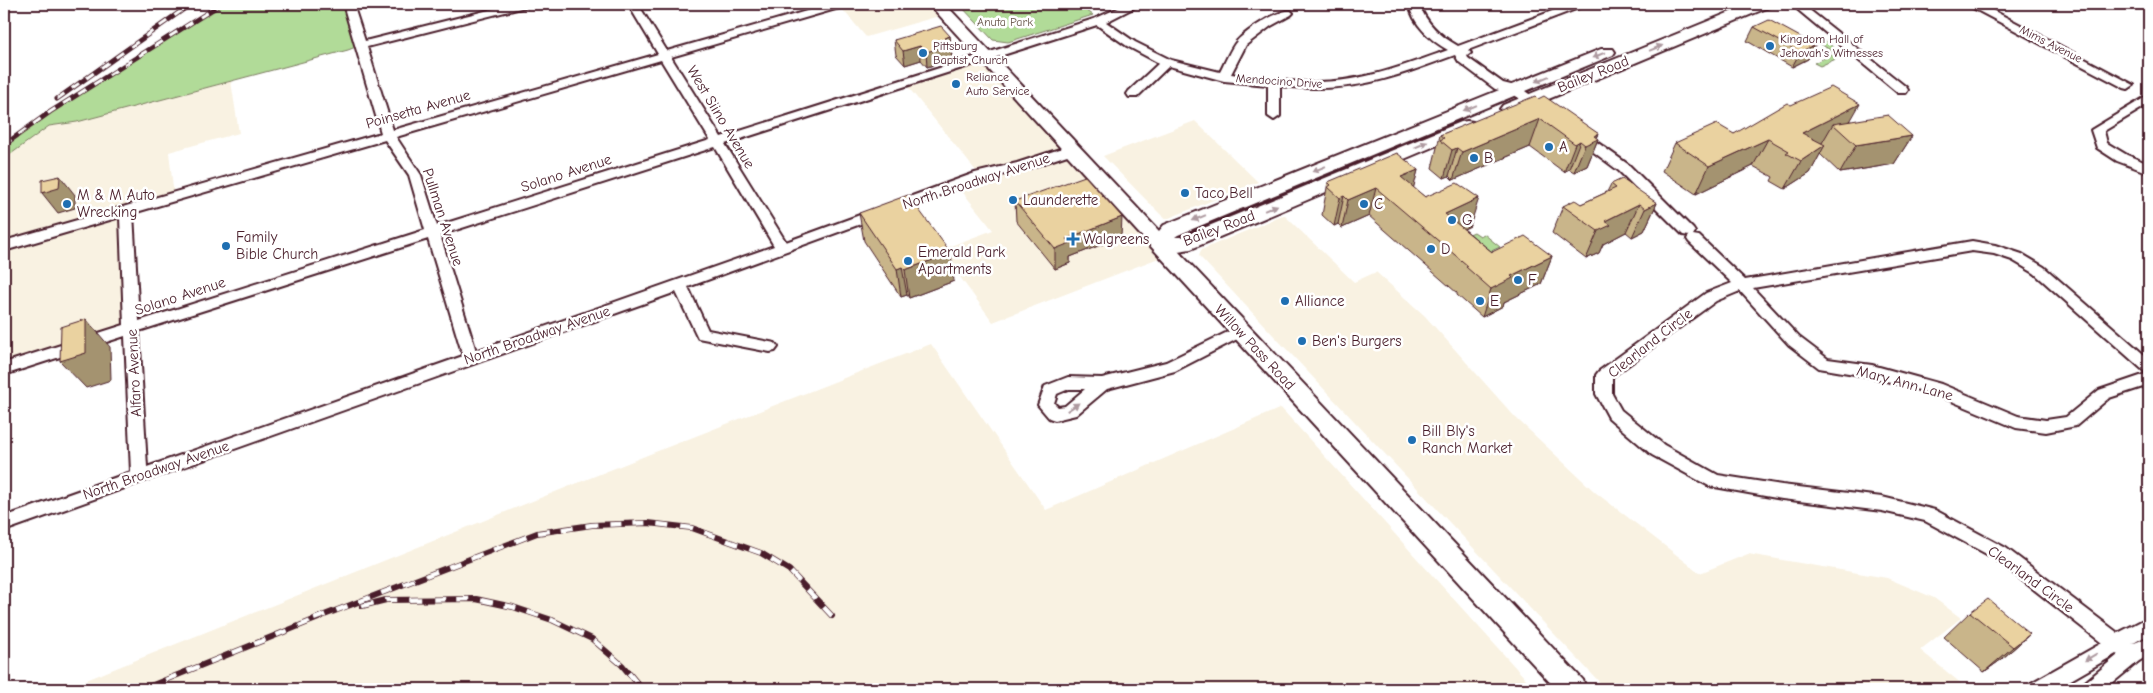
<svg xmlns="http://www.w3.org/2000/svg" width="2153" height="693" viewBox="0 0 2153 693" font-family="'Comic Neue',sans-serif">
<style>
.built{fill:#f9f2e2}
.green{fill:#b1db98;stroke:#7e7d62}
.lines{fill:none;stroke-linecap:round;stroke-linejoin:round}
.street-casing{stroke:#4a1f2b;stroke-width:4}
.secondary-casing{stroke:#4a1f2b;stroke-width:4}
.street{fill:#fff;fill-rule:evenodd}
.secondary{fill:#fff;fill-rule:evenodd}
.rail-far1-casing{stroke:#4a1f2b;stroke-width:5}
.rail-casing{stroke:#4a1f2b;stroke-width:6}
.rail-far1{stroke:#fff;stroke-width:3;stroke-dasharray:9;stroke-linecap:butt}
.rail{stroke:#fff;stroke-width:4.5;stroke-dasharray:12;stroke-linecap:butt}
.wall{fill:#c9b58a;stroke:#4a1f2b}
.shaded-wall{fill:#a49370;stroke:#4a1f2b}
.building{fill:#ead2a0;stroke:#4a1f2b}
.oneway{fill:#ae9aa0}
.poi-dot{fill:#1f6fb2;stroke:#fff;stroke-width:2}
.labels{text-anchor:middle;stroke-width:5;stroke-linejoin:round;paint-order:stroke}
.far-park-label{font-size:12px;fill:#69574c;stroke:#fff}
.far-poi-label{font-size:12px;fill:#4a1f2b;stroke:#fff;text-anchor:start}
.far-street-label{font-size:12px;fill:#4a1f2b;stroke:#fff}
.street-label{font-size:15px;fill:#4a1f2b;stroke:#fff}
.poi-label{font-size:15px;fill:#4a1f2b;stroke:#fff;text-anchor:start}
</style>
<rect width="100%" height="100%" fill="#fff"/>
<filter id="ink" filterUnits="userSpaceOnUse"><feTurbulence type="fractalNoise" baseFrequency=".02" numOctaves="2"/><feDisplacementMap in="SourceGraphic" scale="10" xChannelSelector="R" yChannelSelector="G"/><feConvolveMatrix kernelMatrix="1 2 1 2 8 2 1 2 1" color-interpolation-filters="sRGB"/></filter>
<g filter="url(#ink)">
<g class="built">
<polygon points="838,4 937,4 946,14 866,37"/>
<polygon points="986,56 1169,254 993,322 940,250 993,230 957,185 980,176 904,82"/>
<polygon points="231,81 239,133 169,152 174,197 126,211 132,328 4,369 4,159 49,126 77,122"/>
<polygon points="1195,121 1258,182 1169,218 1164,218 1103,156"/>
<polygon points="1284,215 1354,282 1376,272 1425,316 1515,417 1595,492 1700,573 1748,554 1887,578 1934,598 1961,618 1920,650 1968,689 1606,689 1199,256 1201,250"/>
<polygon points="931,344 1046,510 1281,408 1535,689 64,689 650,454"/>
</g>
<g class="green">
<polygon points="221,4 348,4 361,45 348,50 77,122 49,126 4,159 4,145 50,112"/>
<polygon points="959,4 1077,4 1093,15 1008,42 993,40"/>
<polygon points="1826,41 1836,50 1850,47 1854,51 1820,66 1814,63 1835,53 1819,43"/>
<polygon points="1474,232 1480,236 1484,234 1500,247 1487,253 1467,235"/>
</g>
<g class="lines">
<defs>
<g id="street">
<path d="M343,4H353L365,41L513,4H530L529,6L367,47L393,130L658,54L628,4H638L667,51L831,4H847L846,6L671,57L721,137L1094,19L1127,4H1141L1106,22L1135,42L1171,60L1220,72C1225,63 1230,49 1237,41C1245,32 1280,8 1291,11L1293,13L1291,15L1271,26L1246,45L1231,74C1258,77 1285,82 1311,82C1360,83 1403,66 1448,50C1430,40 1413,24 1409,4H1419C1426,23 1440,36 1458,46L1571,4H1585L1584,6L1468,50L1471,53L1467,56L1468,58L1503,83L1519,87L1545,105L1547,108L1545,111L1541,112L1511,93L1495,89L1459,62L1455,55C1390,79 1350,94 1280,86V116L1274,120L1268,116V85L1224,81L1169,66L1137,97H1129L1127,94L1129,91L1159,63L1127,46L1097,25L725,144L786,242L975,173L1017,163L1072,145L1078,149L1076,152L1026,169L984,179L688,287L708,330L775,343L778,347L775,351L770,352L698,338L676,292L4,531V517L131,472L125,336L4,375V363L124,325L120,217L4,251V241L381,133ZM661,60L710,140L437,226L421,175L396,137ZM385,140L409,175L425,230L139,321L133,213ZM715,147L774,246L476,351L440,235ZM428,239L463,356L147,467L139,331Z"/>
<polygon points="1791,4 1802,4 1906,87 1908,90 1906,93 1898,93"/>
<polygon points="1968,4 1981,4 2134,85 2128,89 2124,88 1969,6"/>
<polygon points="2149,95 2149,104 2104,131 2107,143 2127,155 2149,164 2149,173 2117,161 2097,148 2091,130"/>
<polygon points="1580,132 1584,133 1629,165 1693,229 1695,232 1693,235 1699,236 1745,280 1972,241 1995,245 2022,254 2044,267 2149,359 2149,373 2144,371 2034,273 2012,260 1994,254 1972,251 1753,288 1799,337 1828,359 1872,365 1941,384 2018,416 2046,420 2066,417 2099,390 2149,373 2149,385 2109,398 2076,426 2046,432 2016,428 1937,395 1872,377 1819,368 1789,345 1740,291 1716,301 1612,377 1612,394 1621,410 1664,445 1718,475 1782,485 1882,497 1935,510 2006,548 2118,633 2149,617 2149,634 2132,644 2149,637 2149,655 2139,661 2105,689 2081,689 2084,683 2118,655 2116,654 2055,689 2029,689 2031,683 2102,643 1994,558 1925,521 1882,511 1782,499 1709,486 1652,455 1609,418 1596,394 1596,375 1599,371 1706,293 1732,283 1689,242 1687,239 1689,236 1683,235 1619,171 1576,139 1574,136 1576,133"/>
<path d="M1240,326L1245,327L1247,331L1245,335L1175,371L1107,389L1076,415L1055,420L1049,418L1038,405L1045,386L1068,377L1102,378L1166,362ZM1069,389H1085L1065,406L1058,407L1054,403L1057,394Z"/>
</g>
<g id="secondary">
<polygon points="929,4 945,4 1159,231 1164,225 1601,49 1613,49 1615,52 1613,55 1178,235 1175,237 1182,237 1461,122 1467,121 1473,122 1476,126 1473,130 1191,249 1178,251 1583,680 1586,689 1556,689"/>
<polygon points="1750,4 1771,4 1769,7 1515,113 1509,114 1503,113 1500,109 1503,105"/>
</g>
</defs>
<use href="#street" class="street-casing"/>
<use href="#secondary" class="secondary-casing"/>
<use href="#street" class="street"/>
<use href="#secondary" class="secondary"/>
<defs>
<g id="rail-far1">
<polyline points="57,99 191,4"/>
<polyline points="4,145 50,112 221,4"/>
</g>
<g id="rail">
<polyline points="362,606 386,600 476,599 513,607 552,620 592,639 622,665 642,689"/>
<polyline points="314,619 537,533 592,525 648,523 692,528 761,553 789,570 832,616"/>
<polyline points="143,689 321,617"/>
</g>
</defs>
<use href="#rail-far1" class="rail-far1-casing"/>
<use href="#rail" class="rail-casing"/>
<use href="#rail-far1" class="rail-far1"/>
<use href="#rail" class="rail"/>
</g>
<g class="wall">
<polygon points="1754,27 1815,45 1808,59 1792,67 1747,41"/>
<polygon points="950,36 952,59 927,67 921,60 905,65 896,55 894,40"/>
<polygon points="1538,99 1599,134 1597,138 1598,139 1587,166 1574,172 1569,169 1564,172 1530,147 1453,180 1449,176 1444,178 1432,168 1440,135"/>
<polygon points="1850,121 1912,136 1894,164 1840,173 1820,154 1810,173 1785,189 1771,181 1773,177 1753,166 1696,194 1662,171 1675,143 1734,134"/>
<polygon points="1418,170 1413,188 1425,197 1470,226 1464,229 1492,252 1552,256 1541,284 1504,302 1503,306 1482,317 1457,295 1457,293 1369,216 1342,228 1338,224 1334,226 1322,215 1328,182"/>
<polygon points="1611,184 1657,203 1644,231 1632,237 1626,232 1603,244 1599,253 1586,259 1552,233 1563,206 1581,204 1607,192"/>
<polygon points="1015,201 1121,237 1070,257 1070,263 1055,269 1016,221"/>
<polygon points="859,213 954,281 909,298 907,295 901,297 864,241"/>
<polygon points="1970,612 2030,634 2002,659 1984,672 1944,637"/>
</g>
<g class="shaded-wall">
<polygon points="950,36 952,59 927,67 926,52 944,38"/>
<polygon points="1815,45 1808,59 1792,67 1800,52"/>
<polygon points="920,46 921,60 905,65 903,51"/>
<polygon points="1860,104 1844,132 1833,124 1822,143 1794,157 1802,133"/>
<polygon points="1540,119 1530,147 1453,180 1462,152"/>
<polygon points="1599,134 1596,139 1598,139 1587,166 1574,172 1585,145 1594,136"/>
<polygon points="1912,136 1894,164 1840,173 1856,145"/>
<polygon points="1768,139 1753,166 1696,194 1709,166"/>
<polygon points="1580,141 1569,169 1564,172 1575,144"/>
<polygon points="1825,145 1810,173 1785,189 1801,161"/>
<polygon points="1457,148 1449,176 1444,178 1452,150"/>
<polygon points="1418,170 1411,198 1401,177"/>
<polygon points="60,176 75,195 75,208 58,213 42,193"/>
<polygon points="1376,188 1369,216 1342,228 1348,200"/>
<polygon points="1344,196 1338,224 1334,226 1340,198"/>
<polygon points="1479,198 1470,226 1438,241 1445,214"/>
<polygon points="1657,203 1644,231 1632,237 1645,209"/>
<polygon points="1639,204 1626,232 1603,244 1599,253 1586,259 1598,231 1605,221"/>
<polygon points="1122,217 1121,237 1070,257 1070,263 1055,269 1055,249 1066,239"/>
<polygon points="951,253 954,281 909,298 905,270"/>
<polygon points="1552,256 1541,284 1504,302 1503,306 1482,317 1491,289 1511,276"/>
<polygon points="902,267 907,295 901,297 897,269"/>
<polygon points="86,319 110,347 111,380 86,388 60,361"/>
<polygon points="2030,634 2002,659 1984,672 2013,647"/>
</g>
<g class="building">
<polygon points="1769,20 1815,45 1800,52 1754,27"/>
<polygon points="941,26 950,36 944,38 951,45 926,52 920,46 903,51 894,40"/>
<polygon points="1831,87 1860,104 1802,133 1825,145 1801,161 1786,153 1789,151 1768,139 1709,166 1675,143 1717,124 1734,134 1787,103 1791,105"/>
<polygon points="1535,96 1538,99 1544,96 1599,134 1594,136 1598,139 1585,145 1580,141 1575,144 1540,119 1462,152 1457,148 1452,150 1440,140 1444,138 1440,135"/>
<polygon points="1888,115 1912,136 1856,145 1833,124"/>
<polygon points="1397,153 1418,170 1401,177 1425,197 1457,183 1479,198 1445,214 1492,252 1525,236 1552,256 1511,276 1513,278 1491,289 1466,267 1468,266 1376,188 1348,200 1344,196 1340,198 1328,187 1331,185 1328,182"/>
<polygon points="60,176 59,188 42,193 42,180"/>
<polygon points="1085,176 1122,217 1066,239 1070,243 1055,249 1015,201"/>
<polygon points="1622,179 1657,203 1645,209 1639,204 1605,221 1611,225 1598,231 1563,206 1575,200 1581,204 1616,188 1611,184"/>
<polygon points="908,195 951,253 905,270 902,267 897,269 859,213"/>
<polygon points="86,319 86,353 60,361 61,327"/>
<polygon points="1988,599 2030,634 2013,647 1970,612"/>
</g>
<defs><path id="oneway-solid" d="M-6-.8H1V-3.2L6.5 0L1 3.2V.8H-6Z" transform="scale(1.25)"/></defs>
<g class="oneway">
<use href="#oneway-solid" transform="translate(1656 48) rotate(-22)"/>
<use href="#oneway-solid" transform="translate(1599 55) rotate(158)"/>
<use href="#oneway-solid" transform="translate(1542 79) rotate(158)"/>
<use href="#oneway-solid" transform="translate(1470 108) rotate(158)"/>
<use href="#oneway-solid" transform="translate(1421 145) rotate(-23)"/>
<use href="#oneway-solid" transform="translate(1319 169) rotate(158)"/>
<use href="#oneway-solid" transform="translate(1271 208) rotate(-23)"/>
<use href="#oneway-solid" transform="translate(1199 218) rotate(158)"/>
<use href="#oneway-solid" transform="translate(1073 407) rotate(-34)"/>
<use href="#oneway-solid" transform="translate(2091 657) rotate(149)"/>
</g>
</g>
<g class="poi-dot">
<circle cx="1770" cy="46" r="5"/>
<circle cx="923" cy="53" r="5"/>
<circle cx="956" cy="84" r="5"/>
<circle cx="1549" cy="147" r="5"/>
<circle cx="1474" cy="158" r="5"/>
<circle cx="1185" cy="193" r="5"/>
<circle cx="1013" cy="200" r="5"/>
<circle cx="67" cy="204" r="5"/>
<circle cx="1364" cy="204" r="5"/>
<circle cx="1452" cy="220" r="5"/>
<path d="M1070.5 231.5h5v5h5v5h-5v5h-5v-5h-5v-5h5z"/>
<circle cx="226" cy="246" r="5"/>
<circle cx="1431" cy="249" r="5"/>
<circle cx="908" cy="261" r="5"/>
<circle cx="1518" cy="280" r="5"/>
<circle cx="1285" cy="301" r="5"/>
<circle cx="1480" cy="301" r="5"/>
<circle cx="1302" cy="341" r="5"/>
<circle cx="1412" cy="440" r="5"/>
</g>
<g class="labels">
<g class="far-park-label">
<text x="1005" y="26">Anuta Park</text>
</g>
<g class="far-poi-label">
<text x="1780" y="43">Kingdom Hall of<tspan x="1780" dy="14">Jehovah's Witnesses</tspan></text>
<text x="933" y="50">Pittsburg<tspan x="933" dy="14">Baptist Church</tspan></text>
<text x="966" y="81">Reliance<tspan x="966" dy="14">Auto Service</tspan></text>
</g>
<g class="far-street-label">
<text transform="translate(2051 44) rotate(27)" y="4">Mims Avenue</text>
<text transform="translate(1279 81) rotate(4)" y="4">Mendocino Drive</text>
</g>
<g class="street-label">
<text transform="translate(1593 74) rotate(-22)" y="5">Bailey Road</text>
<text transform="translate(418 109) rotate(-16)" y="5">Poinsetta Avenue</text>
<text transform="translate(721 117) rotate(59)" y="5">West Siino Avenue</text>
<text transform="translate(566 173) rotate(-18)" y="5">Solano Avenue</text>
<text transform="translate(976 181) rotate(-18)" y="5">North Broadway Avenue</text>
<text transform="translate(443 217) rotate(72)" y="5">Pullman Avenue</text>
<text transform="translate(1219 228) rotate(-21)" y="5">Bailey Road</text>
<text transform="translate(180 296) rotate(-18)" y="5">Solano Avenue</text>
<text transform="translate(537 335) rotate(-19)" y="5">North Broadway Avenue</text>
<text transform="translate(1650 343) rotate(-38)" y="5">Clearland Circle</text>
<text transform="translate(1255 347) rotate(47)" y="5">Willow Pass Road</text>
<text transform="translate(134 373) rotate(-93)" y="5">Alfaro Avenue</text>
<text transform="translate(1905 383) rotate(15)" y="5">Mary Ann Lane</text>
<text transform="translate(156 470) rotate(-19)" y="5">North Broadway Avenue</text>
<text transform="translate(2031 579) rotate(36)" y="5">Clearland Circle</text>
</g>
<g class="poi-label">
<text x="1559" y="152">A</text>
<text x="1484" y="163">B</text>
<text x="1195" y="198">Taco Bell</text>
<text x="77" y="200">M &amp; M Auto<tspan x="77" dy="17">Wrecking</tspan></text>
<text x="1023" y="205">Launderette</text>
<text x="1374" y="209">C</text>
<text x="1462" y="225">G</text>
<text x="236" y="242">Family<tspan x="236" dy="17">Bible Church</tspan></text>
<text x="1083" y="244">Walgreens</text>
<text x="1441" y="254">D</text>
<text x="918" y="257">Emerald Park<tspan x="918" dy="17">Apartments</tspan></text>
<text x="1528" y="285">F</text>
<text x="1295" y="306">Alliance</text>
<text x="1490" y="306">E</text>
<text x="1312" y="346">Ben's Burgers</text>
<text x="1422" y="436">Bill Bly's<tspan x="1422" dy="17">Ranch Market</tspan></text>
</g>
</g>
<rect width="2153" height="693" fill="none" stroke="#fff" stroke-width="20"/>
<rect x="10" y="10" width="2133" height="673" fill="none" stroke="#4a1f2b" stroke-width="2" filter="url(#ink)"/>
</svg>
